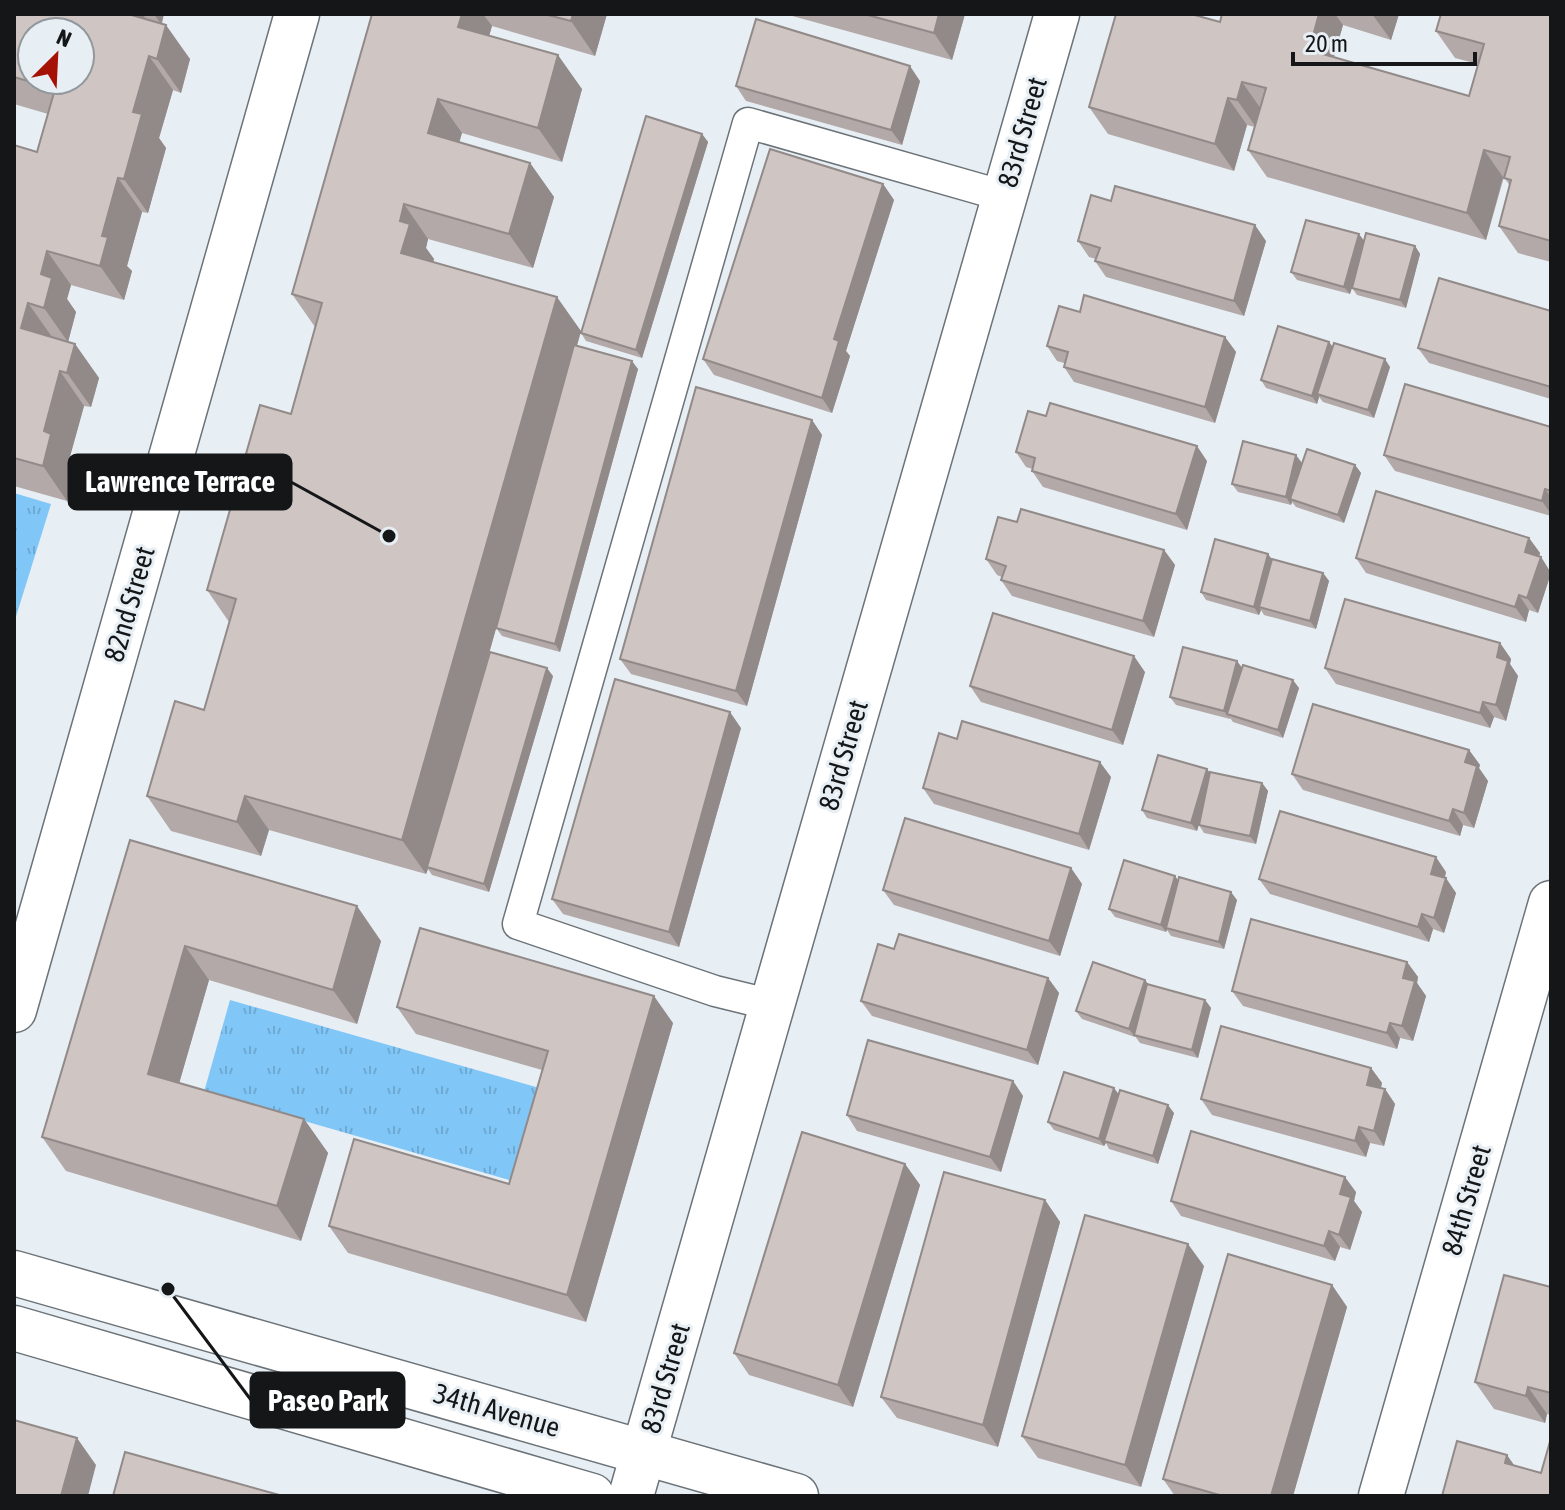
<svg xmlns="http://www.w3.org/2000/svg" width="1565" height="1510" viewBox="0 0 1565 1510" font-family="'Asap Condensed',sans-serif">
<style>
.park{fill:url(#park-tufts)}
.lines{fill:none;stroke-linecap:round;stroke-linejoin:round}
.lane-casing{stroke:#6c7378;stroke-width:33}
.street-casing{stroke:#6c7378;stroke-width:47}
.secondary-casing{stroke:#6c7378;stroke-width:47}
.lane{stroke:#fff;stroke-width:30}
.street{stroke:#fff;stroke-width:44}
.secondary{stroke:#fff;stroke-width:44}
.wall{fill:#b2a9a8}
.shaded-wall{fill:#918a88}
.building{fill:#cfc5c3;stroke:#918a88;stroke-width:2;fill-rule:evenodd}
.labels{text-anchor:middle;stroke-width:6;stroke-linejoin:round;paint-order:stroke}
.street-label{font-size:28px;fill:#141618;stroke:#e7eff5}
.leader{fill:none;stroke:#141618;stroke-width:3}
.callout-dot{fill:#141618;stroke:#e7eff5;stroke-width:3}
.callout{fill:#141618;stroke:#141618;stroke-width:3}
.callout-label{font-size:30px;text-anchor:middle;font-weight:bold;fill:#fff}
</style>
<defs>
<pattern id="park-tufts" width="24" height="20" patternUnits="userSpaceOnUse" patternTransform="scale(2)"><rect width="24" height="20" fill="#80c6f7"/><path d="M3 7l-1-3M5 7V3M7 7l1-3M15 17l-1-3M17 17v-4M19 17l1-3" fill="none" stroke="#6ea9d3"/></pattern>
</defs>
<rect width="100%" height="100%" fill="#e7eff5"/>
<g class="park">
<polygon points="14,493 51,504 14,623"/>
<polygon points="230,1000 543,1089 516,1182 204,1092"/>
</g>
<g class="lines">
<defs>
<polyline id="lane" points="772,1005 715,991 518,924 748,123 1004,196"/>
<g id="street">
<polyline points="14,1273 796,1496"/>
<polyline points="14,1328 592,1496"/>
<polyline points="631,1496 1057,14"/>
<polyline points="1381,1496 1551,903"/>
</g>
<polyline id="secondary" points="14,1010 297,14"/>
</defs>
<use href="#lane" class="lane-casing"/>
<use href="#street" class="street-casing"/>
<use href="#secondary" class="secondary-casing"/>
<use href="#lane" class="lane"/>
<use href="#street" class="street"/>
<use href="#secondary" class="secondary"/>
</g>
<g class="wall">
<polygon points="14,14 164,14 162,24 190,59 181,93 173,90 159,138 166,148 148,213 142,212 127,266 132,271 124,300 71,285 67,299 76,312 68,342 75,344 99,378 91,407 84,406 69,460 75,468 67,501 14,486 14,145 37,152 48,114 14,104"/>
<polygon points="372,14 607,14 595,56 492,26 489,35 582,89 562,162 462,133 459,142 530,163 554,197 533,268 428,239 426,248 434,259 433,262 581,331 577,346 638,369 560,652 502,636 496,628 475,705 553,676 489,892 432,875 428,869 426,874 269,830 261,856 171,831 147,796 204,710 229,622 207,590 291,414 315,327 292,294"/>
<polygon points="785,14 965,14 952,60"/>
<polygon points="1116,14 1196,14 1197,16 1220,22 1222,14 1399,14 1391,40 1343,25 1334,57 1469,96 1478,64 1455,58 1436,31 1551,14 1551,262 1518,253 1499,226 1510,186 1504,177 1486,240 1267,177 1248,150 1255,127 1247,125 1234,171 1108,134 1089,107"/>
<polygon points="920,81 902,145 746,101 736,86"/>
<polygon points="702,134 708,142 642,358 586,341 581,333"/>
<polygon points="883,184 894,200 846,351 850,356 832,413 714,375 703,359"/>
<polygon points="1111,201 1266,241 1244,316 1106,277 1095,261 1096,259 1089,257 1078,241"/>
<polygon points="1364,241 1415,246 1420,254 1406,308 1357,295 1352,288 1350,294 1297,280 1291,272"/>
<polygon points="1551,311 1551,399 1429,363 1418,348"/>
<polygon points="1080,312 1225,337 1236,352 1215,423 1074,382 1064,367 1064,363 1057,361 1047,346"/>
<polygon points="1329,342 1332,347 1390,367 1374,418 1323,402 1319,397 1317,404 1266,388 1261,380"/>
<polygon points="812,420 822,435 747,706 631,674 620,659"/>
<polygon points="1551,427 1551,516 1395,471 1384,455"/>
<polygon points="1016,452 1207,461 1187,530 1043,487 1032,471 1033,469 1026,467"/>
<polygon points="1302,463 1355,465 1361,473 1344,523 1296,507 1292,502 1291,505 1238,492 1232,484"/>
<polygon points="1017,522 1164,550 1175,565 1154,637 1012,596 1001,580 1002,577 997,575 986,559"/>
<polygon points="1529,538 1540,553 1539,556 1541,557 1551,573 1538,613 1529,610 1526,622 1366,573 1356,558"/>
<polygon points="1323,573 1329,581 1316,629 1264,615 1261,610 1259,615 1206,600 1201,592"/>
<polygon points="1500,643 1511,659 1510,664 1518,676 1506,721 1494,717 1490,728 1336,684 1325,668"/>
<polygon points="1242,668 1299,688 1283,738 1233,722 1230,718 1230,719 1176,705 1170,697"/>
<polygon points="1145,672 1123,745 981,702 970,686"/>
<polygon points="741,728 679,947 563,914 552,899"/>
<polygon points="1469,750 1480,765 1479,768 1488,781 1474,828 1463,825 1460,836 1303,790 1292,774"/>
<polygon points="1210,773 1262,783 1268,791 1256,844 1204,833 1199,825 1199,823 1197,831 1147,818 1142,810"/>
<polygon points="1111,777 1089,850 934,804 923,788"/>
<polygon points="130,840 381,941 357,1024 209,980 179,1083 304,1119 328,1153 301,1241 66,1171 42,1137"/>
<polygon points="1071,868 1082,884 1060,956 894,905 883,890"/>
<polygon points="1446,872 1445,878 1456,893 1444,933 1433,929 1429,942 1270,894 1259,879"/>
<polygon points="1178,880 1237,900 1224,949 1171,936 1167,930 1166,932 1115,917 1109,909"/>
<polygon points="894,949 1048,978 1059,993 1038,1065 872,1016 861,1001"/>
<polygon points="1407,962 1418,977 1417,983 1426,996 1413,1041 1400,1038 1397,1049 1243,1006 1232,991"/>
<polygon points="1145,980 1148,984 1205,1000 1211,1008 1198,1058 1140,1043 1135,1036 1135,1037 1082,1019 1076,1011"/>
<polygon points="397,1007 673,1023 586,1322 348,1253 329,1226 509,1184 542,1070 416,1034"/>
<polygon points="1371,1068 1382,1083 1381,1088 1385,1089 1395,1104 1384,1146 1370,1143 1366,1157 1212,1115 1201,1099"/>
<polygon points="1013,1081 1023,1096 1001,1172 857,1131 847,1115"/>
<polygon points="1114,1088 1118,1094 1174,1113 1158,1164 1109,1149 1106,1143 1104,1146 1054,1130 1048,1122"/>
<polygon points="905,1164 920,1185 853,1407 749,1375 734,1353"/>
<polygon points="1356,1192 1354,1201 1362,1212 1350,1250 1340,1247 1335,1261 1181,1216 1171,1201"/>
<polygon points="1045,1200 1060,1222 998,1447 897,1418 881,1397"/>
<polygon points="1204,1266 1141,1487 1038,1458 1022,1436"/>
<polygon points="1332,1285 1347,1307 1293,1496 1175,1496 1163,1479"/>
<polygon points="1551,1287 1551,1415 1547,1414 1545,1423 1494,1409 1475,1382"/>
</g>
<g class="shaded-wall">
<polygon points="118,14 142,14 147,20"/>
<polygon points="154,14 164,14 161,24"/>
<polygon points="462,14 483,14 492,26 482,61 458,27"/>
<polygon points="573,14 607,14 595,56 571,21"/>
<polygon points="939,14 965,14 952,60 934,33"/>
<polygon points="1319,14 1335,14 1343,25 1328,77 1309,50"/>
<polygon points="1372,14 1399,14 1391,40"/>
<polygon points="166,25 190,59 181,93 157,59"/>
<polygon points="558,55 582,89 562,162 538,128"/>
<polygon points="149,56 173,90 159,138 166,148 148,213 124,179 133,112"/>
<polygon points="910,66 920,81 902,145 891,130"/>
<polygon points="1242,82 1261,109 1256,127 1237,100"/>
<polygon points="1228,98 1247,125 1234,171 1215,144"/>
<polygon points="438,99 462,133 452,167 428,133"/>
<polygon points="702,134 708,142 642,358 636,350"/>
<polygon points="1484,150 1503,177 1486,240 1467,213"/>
<polygon points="530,163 554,197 533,268 509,234"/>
<polygon points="118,178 142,212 127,266 132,271 124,300 100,266 102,236"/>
<polygon points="883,184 894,200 846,351 850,356 832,413 822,398 834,339"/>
<polygon points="404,204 428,239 426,248 434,259 425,287 401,253 400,221"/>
<polygon points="1255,225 1266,241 1244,316 1234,301"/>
<polygon points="1359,234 1365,242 1350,294 1344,287"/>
<polygon points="1415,246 1420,254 1406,308 1400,300"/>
<polygon points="47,251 71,285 67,299 76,312 68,342 44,308 41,274"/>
<polygon points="557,297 581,331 428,867 427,867 428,869 426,874 402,840"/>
<polygon points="28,303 52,337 21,328"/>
<polygon points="1225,337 1236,352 1215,423 1205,407"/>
<polygon points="1329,342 1335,350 1317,394 1319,397 1317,404 1312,396"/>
<polygon points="75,344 99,378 91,407 67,373"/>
<polygon points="1385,359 1390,367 1374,418 1368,410"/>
<polygon points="632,361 638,369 560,652 555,644"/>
<polygon points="60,371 84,406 69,460 75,468 67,501 43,466 44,431"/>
<polygon points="812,420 822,435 747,706 736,691"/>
<polygon points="1197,446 1207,461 1187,530 1176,514"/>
<polygon points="1296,455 1302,463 1290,499 1292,502 1291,505 1286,497"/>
<polygon points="1355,465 1361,473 1344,523 1338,515"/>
<polygon points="1545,489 1551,497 1551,514 1542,501"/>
<polygon points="1529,538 1540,553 1536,568 1525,552"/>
<polygon points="1164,550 1175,565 1154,637 1143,621"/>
<polygon points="1268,554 1274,562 1259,607 1261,610 1259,615 1254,607"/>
<polygon points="1541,557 1551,573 1538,613 1527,598"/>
<polygon points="1323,573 1329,581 1316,629 1310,621"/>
<polygon points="1519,595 1529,610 1526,622 1515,607"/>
<polygon points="1500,643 1511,659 1510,664 1518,676 1506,721 1496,705 1497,657"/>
<polygon points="1134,656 1145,672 1123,745 1112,730"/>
<polygon points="1237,661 1243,669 1227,714 1230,719 1224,711"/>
<polygon points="547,668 553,676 489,892 484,884"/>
<polygon points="1293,680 1299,688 1283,738 1278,730"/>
<polygon points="1483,702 1494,717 1490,728 1480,713"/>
<polygon points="730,712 741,728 679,947 669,932"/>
<polygon points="1469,750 1480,765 1479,768 1488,781 1474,828 1464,813 1465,762"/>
<polygon points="1100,762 1111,777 1089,850 1079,834"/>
<polygon points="1207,769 1213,777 1197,831 1191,823"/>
<polygon points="1262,783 1268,791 1256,844 1250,836"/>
<polygon points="245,796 269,830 261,856 237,822"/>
<polygon points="1453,809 1463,825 1460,836 1449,821"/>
<polygon points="1436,857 1446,872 1441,889 1431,874"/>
<polygon points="1071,868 1082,884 1060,956 1049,941"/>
<polygon points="1175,876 1181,884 1166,932 1161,925"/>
<polygon points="1446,878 1456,893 1444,933 1434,918"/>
<polygon points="1231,892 1237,900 1224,949 1219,942"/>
<polygon points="357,906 381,941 357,1024 333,990"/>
<polygon points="1422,914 1433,929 1429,942 1418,927"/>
<polygon points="185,946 209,980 172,1108 148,1074"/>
<polygon points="1407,962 1418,977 1417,983 1426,996 1413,1041 1402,1026 1403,978"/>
<polygon points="1048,978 1059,993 1038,1065 1027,1050"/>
<polygon points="1145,980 1151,988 1135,1037 1129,1029"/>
<polygon points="654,996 673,1023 586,1322 567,1295"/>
<polygon points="1205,1000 1211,1008 1198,1058 1192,1050"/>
<polygon points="1390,1023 1400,1038 1397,1049 1387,1033"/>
<polygon points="1371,1068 1382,1083 1378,1100 1367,1085"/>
<polygon points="1013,1081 1023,1096 1001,1172 990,1157"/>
<polygon points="1114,1088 1120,1096 1104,1141 1106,1143 1104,1146 1099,1139"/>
<polygon points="1385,1089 1395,1104 1384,1146 1374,1131"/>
<polygon points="1168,1105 1174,1113 1158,1164 1153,1156"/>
<polygon points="304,1119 328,1153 301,1241 277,1206"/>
<polygon points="1359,1127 1370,1143 1366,1157 1355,1141"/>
<polygon points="905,1164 920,1185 853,1407 838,1385"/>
<polygon points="1345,1177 1356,1192 1354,1201 1362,1212 1350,1250 1339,1235 1340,1194"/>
<polygon points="1045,1200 1060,1222 998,1447 983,1425"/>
<polygon points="1329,1231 1340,1247 1335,1261 1324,1246"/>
<polygon points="1188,1244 1204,1266 1141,1487 1125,1465"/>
<polygon points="1332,1285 1347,1307 1293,1496 1271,1496"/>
<polygon points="1528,1387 1547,1414 1545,1423 1526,1396"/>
<polygon points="77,1438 96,1465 88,1496 61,1496"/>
<polygon points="1507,1455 1526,1482 1505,1463"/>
</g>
<g class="building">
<path d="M14,14H128L166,25L157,59L149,56L133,112L142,114L124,179L118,178L102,236L108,237L100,266L47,251L41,274L52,278L44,308L28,303L21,328L75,344L67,373L60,371L44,431L51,434L43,466L14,458V145L37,152L55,89L14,77ZM32,32H80V80H32Z"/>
<polygon points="372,14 462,14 458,27 558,55 538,128 438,99 428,133 530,163 509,234 404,204 400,221 410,224 401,253 557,297 402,840 245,796 237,822 147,796 175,701 204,710 236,599 207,590 260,405 291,414 322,303 292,294"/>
<polygon points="544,14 573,14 571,21"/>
<polygon points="864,14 939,14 934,33"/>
<polygon points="1116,14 1191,14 1220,22 1222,14 1319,14 1309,50 1469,96 1484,44 1436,31 1441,14 1551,14 1551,241 1499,226 1511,180 1504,178 1510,157 1484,150 1467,213 1248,150 1266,88 1242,82 1237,100 1228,98 1215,144 1089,107"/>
<polygon points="756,19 910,66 891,130 736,86"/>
<polygon points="646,116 702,134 636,350 581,333"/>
<polygon points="770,149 883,184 834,339 839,341 822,398 703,359"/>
<polygon points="1115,186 1255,225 1234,301 1095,261 1100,248 1078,241 1091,195 1111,201"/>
<polygon points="1306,220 1359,234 1344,287 1291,272"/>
<polygon points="1366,233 1415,246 1400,300 1352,288"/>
<polygon points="1439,278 1551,311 1551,387 1418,348"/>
<polygon points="1084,295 1225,337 1205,407 1064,367 1068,352 1047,346 1059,306 1080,312"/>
<polygon points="1278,326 1329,342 1312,396 1261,380"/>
<polygon points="1334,343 1385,359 1368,410 1317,394"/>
<polygon points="574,345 632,361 555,644 496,628"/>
<polygon points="1405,384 1551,427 1551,491 1545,489 1542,501 1384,455"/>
<polygon points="696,387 812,420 736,691 620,659"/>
<polygon points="1050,403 1197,446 1176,514 1032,471 1035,458 1016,452 1028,411 1046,416"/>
<polygon points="1243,441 1296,455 1286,497 1232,484"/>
<polygon points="1307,449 1355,465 1338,515 1290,499"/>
<polygon points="1376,491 1529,538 1525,552 1541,557 1527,598 1519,595 1515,607 1356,558"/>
<polygon points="1021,509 1164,550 1143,621 1001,580 1006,566 986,559 998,517 1017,522"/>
<polygon points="1215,539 1268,554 1254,607 1201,592"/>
<polygon points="1272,559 1323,573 1310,621 1259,607"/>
<polygon points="1345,599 1500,643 1497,657 1508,661 1496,705 1483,702 1480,713 1325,668"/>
<polygon points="993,613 1134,656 1112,730 970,686"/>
<polygon points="1183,647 1237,661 1224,711 1170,697"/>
<polygon points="490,652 547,668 484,884 427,867"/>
<polygon points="1243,665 1293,680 1278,730 1227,714"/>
<polygon points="615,679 730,712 669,932 552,899"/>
<polygon points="1313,704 1469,750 1465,762 1477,766 1464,813 1453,809 1449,821 1292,774"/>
<polygon points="962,721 1100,762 1079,834 923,788 939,733 957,739"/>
<polygon points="1158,755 1207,769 1191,823 1142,810"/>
<polygon points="1210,772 1262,783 1250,836 1199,825"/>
<polygon points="1280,811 1436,857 1431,874 1446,878 1434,918 1422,914 1418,927 1259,879"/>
<polygon points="905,818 1071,868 1049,941 883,890"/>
<polygon points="130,840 357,906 333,990 185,946 148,1074 304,1119 277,1206 42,1137"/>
<polygon points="1124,860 1175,876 1161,925 1109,909"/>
<polygon points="1179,877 1231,892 1219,942 1166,928"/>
<polygon points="1251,919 1407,962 1403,978 1415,981 1402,1026 1390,1023 1387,1033 1232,991"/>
<polygon points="420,928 654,996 567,1295 329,1226 354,1139 509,1184 548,1051 397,1007"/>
<polygon points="899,934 1048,978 1027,1050 861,1001 878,944 894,949"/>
<polygon points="1093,962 1145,980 1129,1029 1076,1011"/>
<polygon points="1147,984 1205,1000 1192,1050 1134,1035"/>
<polygon points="1221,1026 1371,1068 1367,1085 1385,1089 1374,1131 1359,1127 1355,1141 1201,1099"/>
<polygon points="868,1040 1013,1081 990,1157 847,1115"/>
<polygon points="1064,1072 1114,1088 1099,1139 1048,1122"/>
<polygon points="1120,1090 1168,1105 1153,1156 1104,1141"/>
<polygon points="1191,1131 1345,1177 1340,1194 1351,1197 1339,1235 1329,1231 1324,1246 1171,1201"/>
<polygon points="802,1132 905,1164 838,1385 734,1353"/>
<polygon points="944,1172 1045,1200 983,1425 881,1397"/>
<polygon points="1085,1215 1188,1244 1125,1465 1022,1436"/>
<polygon points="1228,1254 1332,1285 1271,1496 1223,1496 1163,1479"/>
<polygon points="1504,1275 1551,1287 1551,1393 1528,1387 1526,1396 1475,1382"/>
<polygon points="14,1420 77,1438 61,1496 14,1496"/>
<polygon points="1551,1438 1551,1496 1442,1496 1457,1441 1507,1455 1505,1463 1541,1473"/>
<polygon points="125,1452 283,1496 113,1496"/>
</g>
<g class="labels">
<g class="street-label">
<text transform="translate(1022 132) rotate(-74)" y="10">83rd Street</text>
<text transform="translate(129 604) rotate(-74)" y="10">82nd Street</text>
<text transform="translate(843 755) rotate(-74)" y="10">83rd Street</text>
<text transform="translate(1466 1200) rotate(-74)" y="10">84th Street</text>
<text transform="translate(665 1378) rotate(-74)" y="10">83rd Street</text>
<text transform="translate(497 1410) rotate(16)" y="10">34th Avenue</text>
</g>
</g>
<path class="leader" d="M389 536L291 482M168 1289L251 1400"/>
<g class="callout-dot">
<circle cx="389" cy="536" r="8"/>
<circle cx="168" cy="1289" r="8"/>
</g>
<g class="callout">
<rect x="69" y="455" width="222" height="54" rx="8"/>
<rect x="251" y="1373" width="153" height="54" rx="8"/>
</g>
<g class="callout-label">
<text x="180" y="492">Lawrence Terrace</text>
<text x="328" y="1411">Paseo Park</text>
</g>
<rect width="1565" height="1510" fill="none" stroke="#141618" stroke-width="32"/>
<g transform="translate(56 56) rotate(24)"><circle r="38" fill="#e7eff5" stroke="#93989d" stroke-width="2"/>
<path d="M0-6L14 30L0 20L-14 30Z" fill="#a51105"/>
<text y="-12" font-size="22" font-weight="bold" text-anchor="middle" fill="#141618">N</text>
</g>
<path d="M1293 52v12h182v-12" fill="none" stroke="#141618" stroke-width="4"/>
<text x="1305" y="52" font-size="24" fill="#141618" stroke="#e7eff5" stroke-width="6" paint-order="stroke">20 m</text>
</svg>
